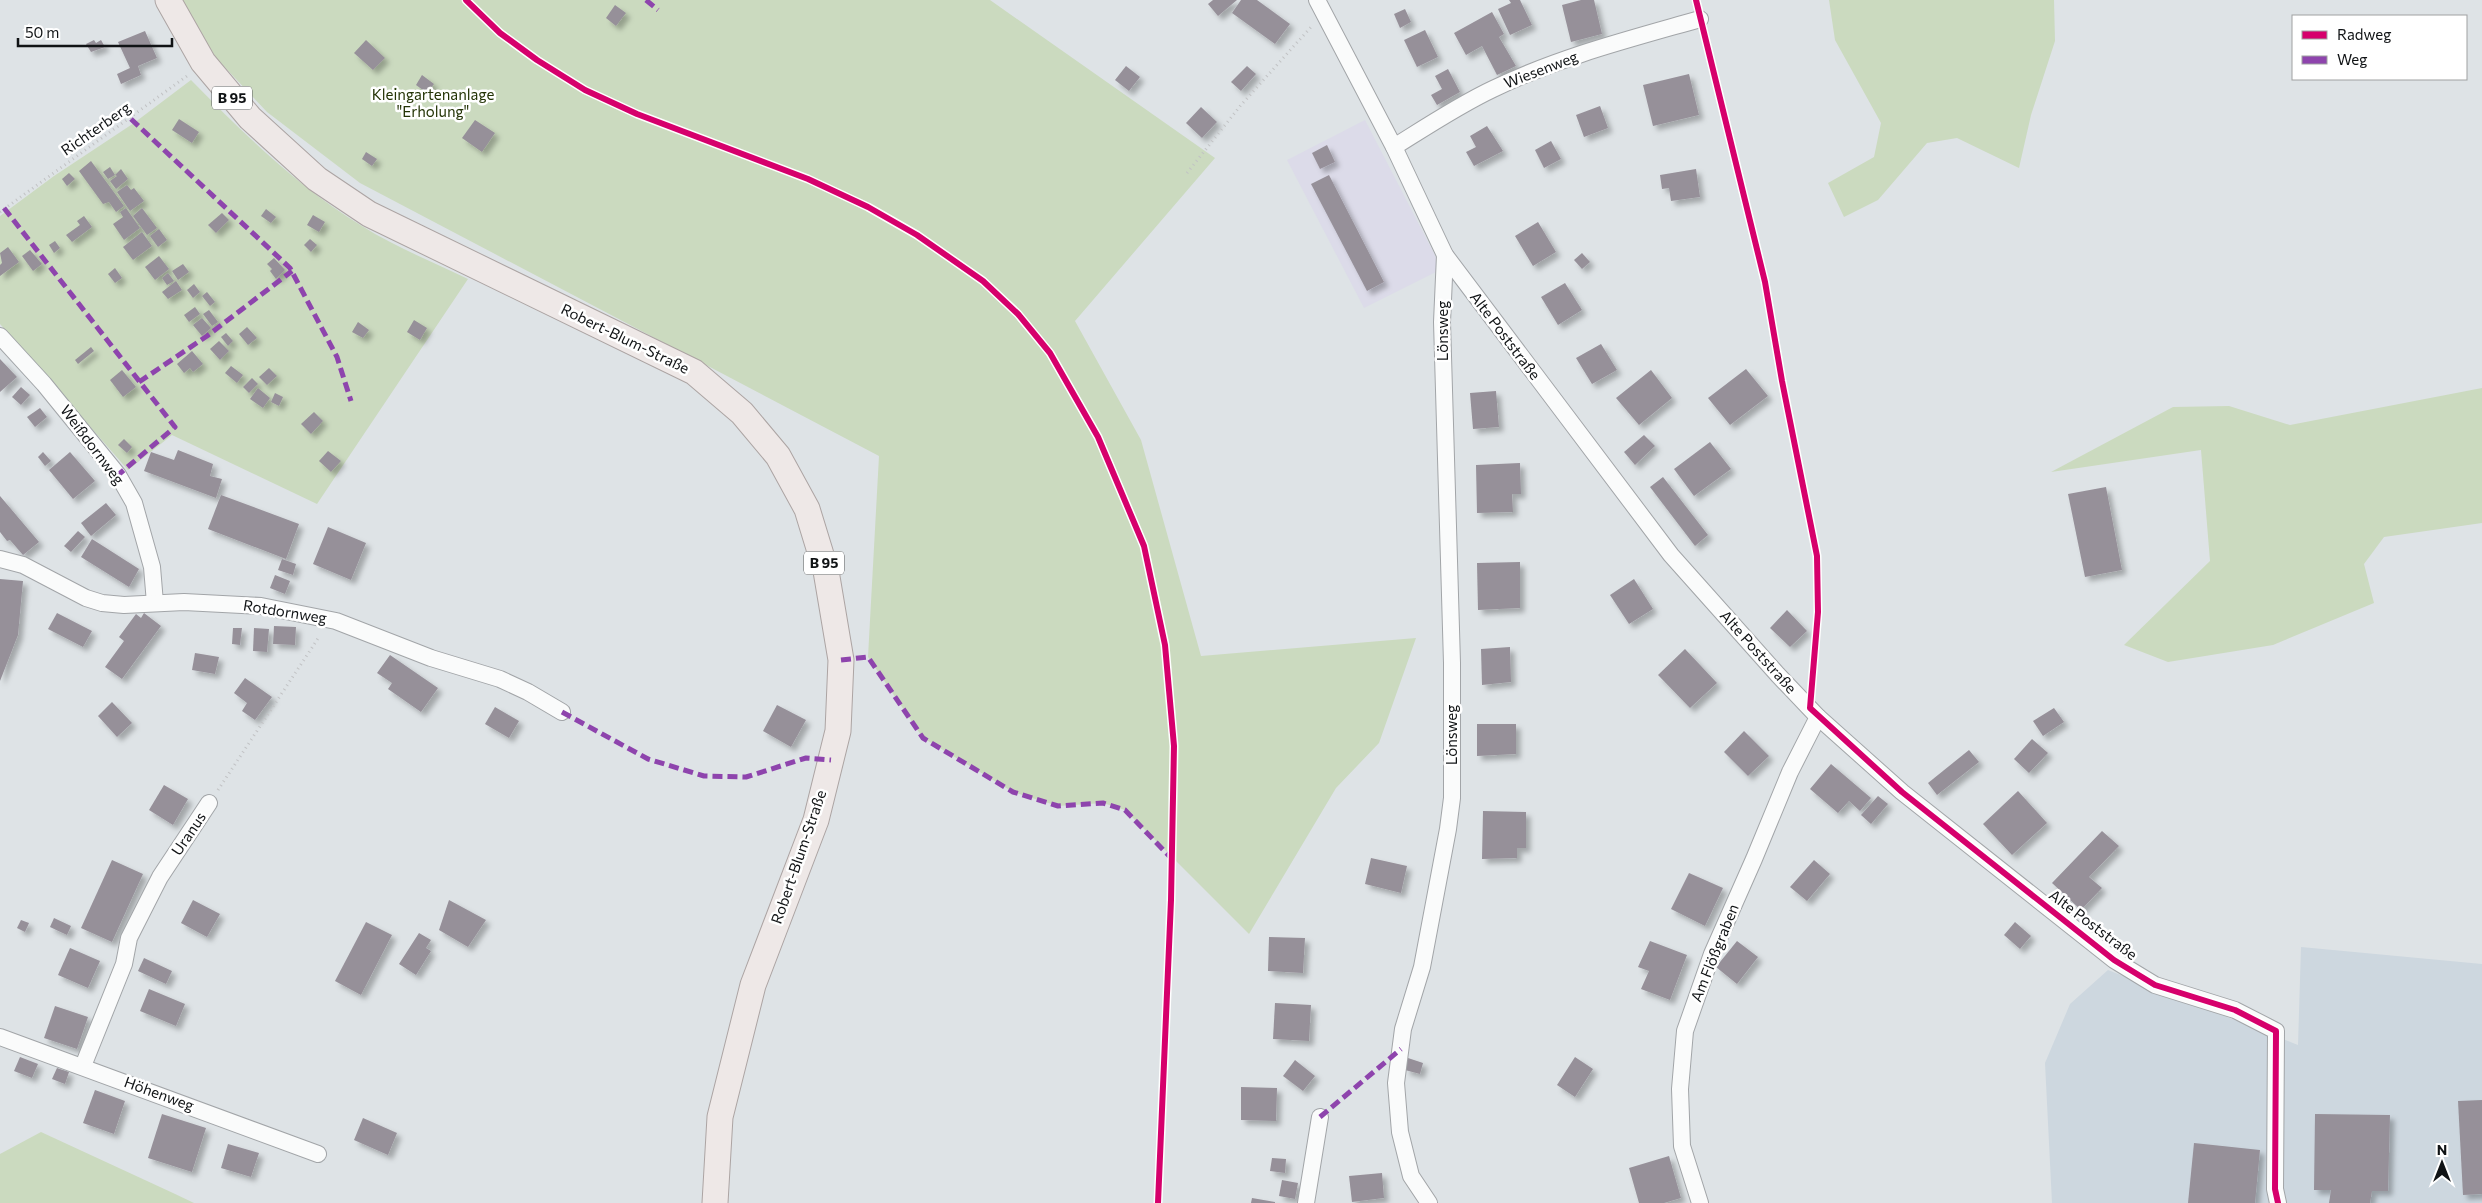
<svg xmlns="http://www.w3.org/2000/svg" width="2482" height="1203" viewBox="0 0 2482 1203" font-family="Commissioner,sans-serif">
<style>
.built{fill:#cdd7df}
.industrial{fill:#dcdbe9}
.green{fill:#cbdabf}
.building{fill:#969099;filter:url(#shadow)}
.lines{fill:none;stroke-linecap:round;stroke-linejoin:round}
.street-casing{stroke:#a2a5a8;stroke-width:18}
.primary-casing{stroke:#aca4a3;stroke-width:27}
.path{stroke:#c1c2c4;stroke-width:3;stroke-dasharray:1 4;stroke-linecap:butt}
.street{stroke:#fafbfb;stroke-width:16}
.primary{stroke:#eee8e7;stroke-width:25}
.quiet{stroke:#8e44ad;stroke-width:5;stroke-dasharray:10 5;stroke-linecap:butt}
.cycleway-casing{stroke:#fff;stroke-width:9}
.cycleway{stroke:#d6006c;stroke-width:6}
.labels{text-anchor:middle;stroke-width:5;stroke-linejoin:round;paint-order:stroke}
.shield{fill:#fff;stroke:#585a5b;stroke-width:1}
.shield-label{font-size:14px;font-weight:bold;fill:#101315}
.street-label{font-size:15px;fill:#101315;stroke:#fff}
.park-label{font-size:15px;fill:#233305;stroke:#fff}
</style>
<defs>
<filter id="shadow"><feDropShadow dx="4.5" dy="4.5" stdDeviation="2.5" flood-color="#0004"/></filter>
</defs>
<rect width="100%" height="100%" fill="#dee3e6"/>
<polygon class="built" points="2301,947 2482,964 2482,1203 2052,1203 2045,1063 2070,1004 2108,970 2298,1045"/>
<polygon class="industrial" points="1365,120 1442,269 1364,308 1287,160"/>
<g class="green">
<polygon points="182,0 990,0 1215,158 1075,321 1141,440 1201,656 1416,638 1379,743 1336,788 1249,934 1125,810 1103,803 1058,806 1013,792 923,738 868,657 879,456 360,183 267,112 216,58"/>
<polygon points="1829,0 2054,0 2055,41 2031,115 2019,168 1957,138 1927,143 1878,200 1844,217 1828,183 1874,157 1881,123 1835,40"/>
<path d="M191,80C244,134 297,186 362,226C395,247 433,262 468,279L317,504L172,435L128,470L0,324V216L54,176L134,123Z"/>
<polygon points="2482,388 2482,523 2384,537 2364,564 2374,603 2273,645 2168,662 2124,645 2210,561 2201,450 2051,472 2173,407 2229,406 2290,425"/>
<polygon points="41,1132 173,1193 194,1203 0,1203 0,1154"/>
</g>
<g class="building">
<polygon points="1213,0 1237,0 1218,16 1208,4"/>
<polygon points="1241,0 1257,0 1290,24 1275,44 1232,13"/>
<polygon points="1509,0 1520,0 1532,25 1510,35 1498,9 1511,3"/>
<polygon points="1581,0 1594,0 1602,34 1571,42 1562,5"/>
<polygon points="615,5 626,13 616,26 606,18"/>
<polygon points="1405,9 1411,22 1400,28 1394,14"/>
<polygon points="1492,12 1504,34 1499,37 1516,66 1497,75 1482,46 1466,55 1454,33"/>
<polygon points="1425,30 1438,57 1417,67 1404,40"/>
<polygon points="145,31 157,58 138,66 141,75 121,84 117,74 130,68 118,42"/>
<polygon points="94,40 96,43 101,40 105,47 91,52 86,44"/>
<polygon points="366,40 385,58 373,70 354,53"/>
<polygon points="1126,66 1140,77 1129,91 1115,80"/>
<polygon points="1247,66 1256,74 1241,91 1231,82"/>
<polygon points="1448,69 1460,92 1437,105 1431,95 1442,89 1435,76"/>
<polygon points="1689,74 1699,115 1653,126 1643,85"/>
<polygon points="422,75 434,84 427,93 416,85"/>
<polygon points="1600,106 1608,128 1584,137 1576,115"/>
<polygon points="1201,107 1217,122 1202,138 1186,123"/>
<polygon points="179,119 199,132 192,143 172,130"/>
<polygon points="475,120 495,133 482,152 462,138"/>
<polygon points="1487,126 1503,151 1474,166 1466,152 1476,147 1470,136"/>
<polygon points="1551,141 1561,159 1544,168 1535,150"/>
<polygon points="1327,145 1335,162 1320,169 1312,153"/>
<polygon points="366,152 377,159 372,166 362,159"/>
<polygon points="91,161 124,206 116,212 109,202 103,204 79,171"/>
<polygon points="110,167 115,175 121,169 128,179 116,189 110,181 117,176 115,175 108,179 103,172"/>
<polygon points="1696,169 1700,197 1671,201 1669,188 1662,189 1660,175"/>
<polygon points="69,173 75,179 67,186 62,179"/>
<polygon points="1329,175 1384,282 1367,291 1311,184"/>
<polygon points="127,185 131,190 134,188 144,201 130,211 117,192"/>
<polygon points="126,208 140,228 124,240 113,224 123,217 120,212"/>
<polygon points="142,208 157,228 147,235 133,216"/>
<polygon points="266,209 276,217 271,223 261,216"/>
<polygon points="222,213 229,220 216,233 208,225"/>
<polygon points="313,215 325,222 319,232 307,225"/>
<polygon points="84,216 92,227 72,242 66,235 80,225 77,221"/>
<polygon points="1538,222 1556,252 1533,266 1515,236"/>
<polygon points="159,229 167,240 158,247 150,236"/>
<polygon points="142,232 152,246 133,260 123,247"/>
<polygon points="310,239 317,245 311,252 304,245"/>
<polygon points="55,241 60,248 54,253 49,245"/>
<polygon points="8,247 19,262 0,276 0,265 2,263 0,253"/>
<polygon points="30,250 42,264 33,271 22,256"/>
<polygon points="1582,253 1590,262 1582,269 1574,260"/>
<polygon points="159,256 169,269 155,280 145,267"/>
<polygon points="274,258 285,270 276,279 270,271 272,269 267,264"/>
<polygon points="183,264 189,272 178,280 172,271"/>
<polygon points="115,268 122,278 115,283 108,274"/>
<polygon points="168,273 174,281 167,285 162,278"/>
<polygon points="176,281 182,290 168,299 162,292"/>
<polygon points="1565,283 1582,310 1558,325 1541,297"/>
<polygon points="194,284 200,292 193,298 187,290"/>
<polygon points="207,292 215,302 210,306 202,296"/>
<polygon points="195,307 200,314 189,322 184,315"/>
<polygon points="209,310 218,322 212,326 203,314"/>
<polygon points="202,318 211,328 202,336 193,325"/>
<polygon points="414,320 427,328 420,340 407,332"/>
<polygon points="358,322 369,330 363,338 352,332"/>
<polygon points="247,327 257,338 248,345 239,334"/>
<polygon points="226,333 233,341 228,346 221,337"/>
<polygon points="219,341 229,351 220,360 210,349"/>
<polygon points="1601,344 1617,370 1592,384 1576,358"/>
<polygon points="91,347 94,351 78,364 75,360"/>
<polygon points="192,351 203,364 193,372 190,368 184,373 177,364"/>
<polygon points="0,359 17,377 0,392"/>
<polygon points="231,366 243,375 237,383 225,373"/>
<polygon points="269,368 277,376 267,385 259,377"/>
<polygon points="1746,369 1768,396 1730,425 1708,398"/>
<polygon points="122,370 136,387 123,397 110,380"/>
<polygon points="1651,370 1672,398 1639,425 1616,398"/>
<polygon points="252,378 258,384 249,393 243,387"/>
<polygon points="21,387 30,395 21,405 12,397"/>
<polygon points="258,388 270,398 263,408 250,399"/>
<polygon points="1496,391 1499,427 1473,429 1470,393"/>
<polygon points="275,393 283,397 279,406 271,402"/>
<polygon points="40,408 47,417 35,427 27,417"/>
<polygon points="314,412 323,421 311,434 301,424"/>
<polygon points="1644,435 1655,446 1635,465 1624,452"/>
<polygon points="124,439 132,447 127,453 118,445"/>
<polygon points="1710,442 1731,469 1694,496 1674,469"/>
<polygon points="178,450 213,464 210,476 222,479 216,498 144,471 151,452 174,460"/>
<polygon points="328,451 341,461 331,472 319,461"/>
<polygon points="43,452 51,461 45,466 38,457"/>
<polygon points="70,452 95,481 73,499 49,470"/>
<polygon points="1520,463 1521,494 1512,494 1513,512 1477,513 1476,465"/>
<polygon points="1663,477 1708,535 1695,546 1650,487"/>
<polygon points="2106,487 2122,570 2085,577 2068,494"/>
<polygon points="221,495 299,524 286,559 208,529"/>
<polygon points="0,496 39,542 23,555 10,540 7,541 0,532"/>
<polygon points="106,503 116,515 91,536 81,523"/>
<polygon points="328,527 366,543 351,580 313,564"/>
<polygon points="78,531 85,537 71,552 64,546"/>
<polygon points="92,539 139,569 129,587 81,557"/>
<polygon points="282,559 296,564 293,575 278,570"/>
<polygon points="1520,562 1520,608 1478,610 1477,563"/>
<polygon points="275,575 290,581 285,594 270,588"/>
<polygon points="0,579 23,581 18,635 0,681"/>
<polygon points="1634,579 1653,609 1629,624 1610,595"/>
<polygon points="1787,610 1807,631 1790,647 1770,628"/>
<polygon points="57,613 92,631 83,647 48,629"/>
<polygon points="144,613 161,626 122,679 105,667 124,641 119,637 136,614 141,618"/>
<polygon points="274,626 296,627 295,645 273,644"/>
<polygon points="233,628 242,628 240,645 232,644"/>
<polygon points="254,628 269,629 267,652 253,651"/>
<polygon points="1510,647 1511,682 1482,685 1481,649"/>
<polygon points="1685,649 1717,683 1690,708 1658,675"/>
<polygon points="195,653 219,657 215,674 192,670"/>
<polygon points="390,655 438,688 421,712 388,689 392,683 377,673"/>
<polygon points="245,678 272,697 255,720 242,711 247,703 234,693"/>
<polygon points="112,702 132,723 117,737 98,716"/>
<polygon points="777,705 806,720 791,747 763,731"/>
<polygon points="495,707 519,721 509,738 485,724"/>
<polygon points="2054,708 2064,722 2043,736 2033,721"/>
<polygon points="1477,724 1516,724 1516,754 1477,756"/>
<polygon points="1744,731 1769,756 1748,776 1724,752"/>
<polygon points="2032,739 2048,753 2029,773 2014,759"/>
<polygon points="1969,750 1979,762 1937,795 1928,783"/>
<polygon points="1831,764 1871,798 1860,811 1849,801 1838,813 1810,789"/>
<polygon points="164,785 188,799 173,825 149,810"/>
<polygon points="2018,791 2047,823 2012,855 1983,824"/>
<polygon points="1878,796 1888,804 1871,824 1861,815"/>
<polygon points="1483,811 1526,812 1526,848 1517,848 1517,858 1482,859"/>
<polygon points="2102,831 2119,846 2089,877 2102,888 2081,910 2052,883"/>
<polygon points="1371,858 1407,866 1401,893 1365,884"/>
<polygon points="112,860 143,874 112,942 81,928"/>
<polygon points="1814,860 1830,874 1807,901 1790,887"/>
<polygon points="1689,873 1723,888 1705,926 1671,909"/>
<polygon points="193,900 220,914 207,937 181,923"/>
<polygon points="449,900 486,920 468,947 439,930"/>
<polygon points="54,918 71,926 67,935 50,927"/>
<polygon points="21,920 29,923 25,932 17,928"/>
<polygon points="366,922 392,935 361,995 335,981"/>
<polygon points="2015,922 2031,936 2020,949 2004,935"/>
<polygon points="419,933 431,940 426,948 431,951 416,975 399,964"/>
<polygon points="1269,937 1305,938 1303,973 1268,971"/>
<polygon points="1650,941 1687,955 1670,1000 1641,989 1649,971 1638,967"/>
<polygon points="1737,941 1758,957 1737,984 1716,967"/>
<polygon points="70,948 100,961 88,988 58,975"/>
<polygon points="144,958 172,971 166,984 138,971"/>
<polygon points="149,989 185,1004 176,1026 140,1011"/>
<polygon points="1275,1003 1311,1005 1309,1041 1273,1039"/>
<polygon points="55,1006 88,1017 77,1049 44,1038"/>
<polygon points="20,1057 38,1064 32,1078 14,1071"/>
<polygon points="1575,1057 1593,1069 1575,1097 1557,1085"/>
<polygon points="1408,1058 1423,1063 1420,1074 1405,1070"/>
<polygon points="1295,1060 1315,1076 1303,1091 1283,1076"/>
<polygon points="57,1068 69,1072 65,1084 52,1079"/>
<polygon points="1241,1087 1277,1088 1276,1121 1241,1120"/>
<polygon points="95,1090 125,1101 114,1134 83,1123"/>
<polygon points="2482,1100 2482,1194 2463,1195 2458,1101"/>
<polygon points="162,1114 206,1128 192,1172 148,1158"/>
<polygon points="2315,1114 2390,1115 2388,1191 2372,1191 2370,1203 2329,1203 2331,1190 2314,1190"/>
<polygon points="363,1118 397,1133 388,1155 354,1140"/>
<polygon points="2194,1143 2260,1150 2255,1203 2188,1203"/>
<polygon points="228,1144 259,1153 251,1177 221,1168"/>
<polygon points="1669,1156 1681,1198 1664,1203 1639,1203 1629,1168"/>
<polygon points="1272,1158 1286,1159 1285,1173 1270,1171"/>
<polygon points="1382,1173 1384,1198 1352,1202 1349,1176"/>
<polygon points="1282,1180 1298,1183 1295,1199 1279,1196"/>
<polygon points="1252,1198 1275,1202 1275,1203 1251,1203"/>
</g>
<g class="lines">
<defs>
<g id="street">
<polyline points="1317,0 1394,147 1445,255 1671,555 1778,675 1818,717 1902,792 2114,960 2155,985 2235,1010 2276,1031 2275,1189 2278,1203"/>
<path d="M1394,147C1426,127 1459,105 1493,89C1559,57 1630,39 1700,19"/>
<polyline points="0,336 44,384 118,475 134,503 152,567 155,603"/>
<polyline points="0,559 23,565 86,598 102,603 124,605 184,602 261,606 336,621 431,658 500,679 528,692 562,712"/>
<polyline points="0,1037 318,1154"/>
<polyline points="83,1066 124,964 129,938 160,877 209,803"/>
<polyline points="1306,1203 1320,1117"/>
<polyline points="1429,1203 1411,1176 1400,1132 1396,1083 1403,1029 1422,967 1448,829 1452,798 1452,663 1442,322 1445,255"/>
<polyline points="1700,1203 1682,1146 1680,1089 1685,1031 1712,954 1754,859 1790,772 1818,717"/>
</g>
<polyline id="primary" points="168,0 203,62 250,118 317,179 369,214 694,372 742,413 778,456 807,509 826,571 841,660 838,731 816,820 753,985 720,1117 715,1203"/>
</defs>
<use href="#street" class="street-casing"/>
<use href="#primary" class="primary-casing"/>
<g class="path">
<polyline points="1187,173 1241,105 1311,27"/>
<polyline points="0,212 187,76"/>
<polyline points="218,790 319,637"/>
</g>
<use href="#street" class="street"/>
<use href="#primary" class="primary"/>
<g class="quiet">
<polyline points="646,0 658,10"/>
<polyline points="131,119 290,268 337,357 351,401"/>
<polyline points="4,208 175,427 118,475"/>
<polyline points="139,382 207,336 292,271"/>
<polyline points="841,660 868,657 923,738 1013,792 1058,806 1103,803 1125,810 1172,859"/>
<polyline points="562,712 648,759 704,776 746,777 806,758 831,760"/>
<polyline points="1320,1117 1401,1049"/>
</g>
<defs>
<g id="cycleway">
<polyline points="466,0 500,33 537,60 585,90 637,114 808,179 868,207 917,235 983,281 1018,314 1050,353 1098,437 1144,546 1165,645 1174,746 1171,900 1158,1203"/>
<polyline points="1696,0 1765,282 1782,381 1817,556 1818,612 1810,708 1902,792 2114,960 2155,985 2235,1010 2276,1031 2275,1189 2278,1203"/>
</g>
</defs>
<use href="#cycleway" class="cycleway-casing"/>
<use href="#cycleway" class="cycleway"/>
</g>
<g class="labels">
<g class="shield">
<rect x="212" y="86.5" width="40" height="23" rx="4"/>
<rect x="804" y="551.5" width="40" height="23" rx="4"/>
</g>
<g class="shield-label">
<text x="232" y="103">B 95</text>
<text x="824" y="568">B 95</text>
</g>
<g class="street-label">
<text transform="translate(1541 70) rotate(-21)" y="5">Wiesenweg</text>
<text transform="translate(96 129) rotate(-35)" y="5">Richterberg</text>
<text transform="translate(1443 331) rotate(-90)" y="5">Lönsweg</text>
<text transform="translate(1505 336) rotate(53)" y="5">Alte Poststraße</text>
<text transform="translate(625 339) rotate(26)" y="5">Robert-Blum-Straße</text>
<text transform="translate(92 445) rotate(53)" y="5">Weißdornweg</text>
<text transform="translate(285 612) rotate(9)" y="5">Rotdornweg</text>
<text transform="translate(1758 652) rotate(48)" y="5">Alte Poststraße</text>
<text transform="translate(1452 735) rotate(-90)" y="5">Lönsweg</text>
<text transform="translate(189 834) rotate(-56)" y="5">Uranus</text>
<text transform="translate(799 857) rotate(-71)" y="5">Robert-Blum-Straße</text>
<text transform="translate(2093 925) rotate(37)" y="5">Alte Poststraße</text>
<text transform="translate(1715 953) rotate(-68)" y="5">Am Flößgraben</text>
<text transform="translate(159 1094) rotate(20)" y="5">Höhenweg</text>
</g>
<g class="park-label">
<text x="433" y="100">Kleingartenanlage<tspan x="433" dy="17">"Erholung"</tspan></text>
</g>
</g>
<rect x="2292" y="15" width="175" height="65" fill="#ffffff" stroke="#9fa1a1"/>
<rect x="2302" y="31" width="25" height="8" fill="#d6006c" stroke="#9fa1a1"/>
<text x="2337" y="40" font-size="15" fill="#101315">Radweg</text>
<rect x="2302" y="56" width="25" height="8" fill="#8e44ad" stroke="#9fa1a1"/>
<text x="2337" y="65" font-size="15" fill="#101315">Weg</text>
<g transform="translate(2442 1163)" stroke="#ffffff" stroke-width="4" paint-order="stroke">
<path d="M0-4L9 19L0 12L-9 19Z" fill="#101315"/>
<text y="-8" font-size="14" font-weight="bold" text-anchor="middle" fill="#101315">N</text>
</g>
<path d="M18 38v8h154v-8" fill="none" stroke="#101315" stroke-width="2.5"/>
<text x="25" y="38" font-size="15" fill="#101315" stroke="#ffffff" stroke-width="4" paint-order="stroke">50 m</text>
</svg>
